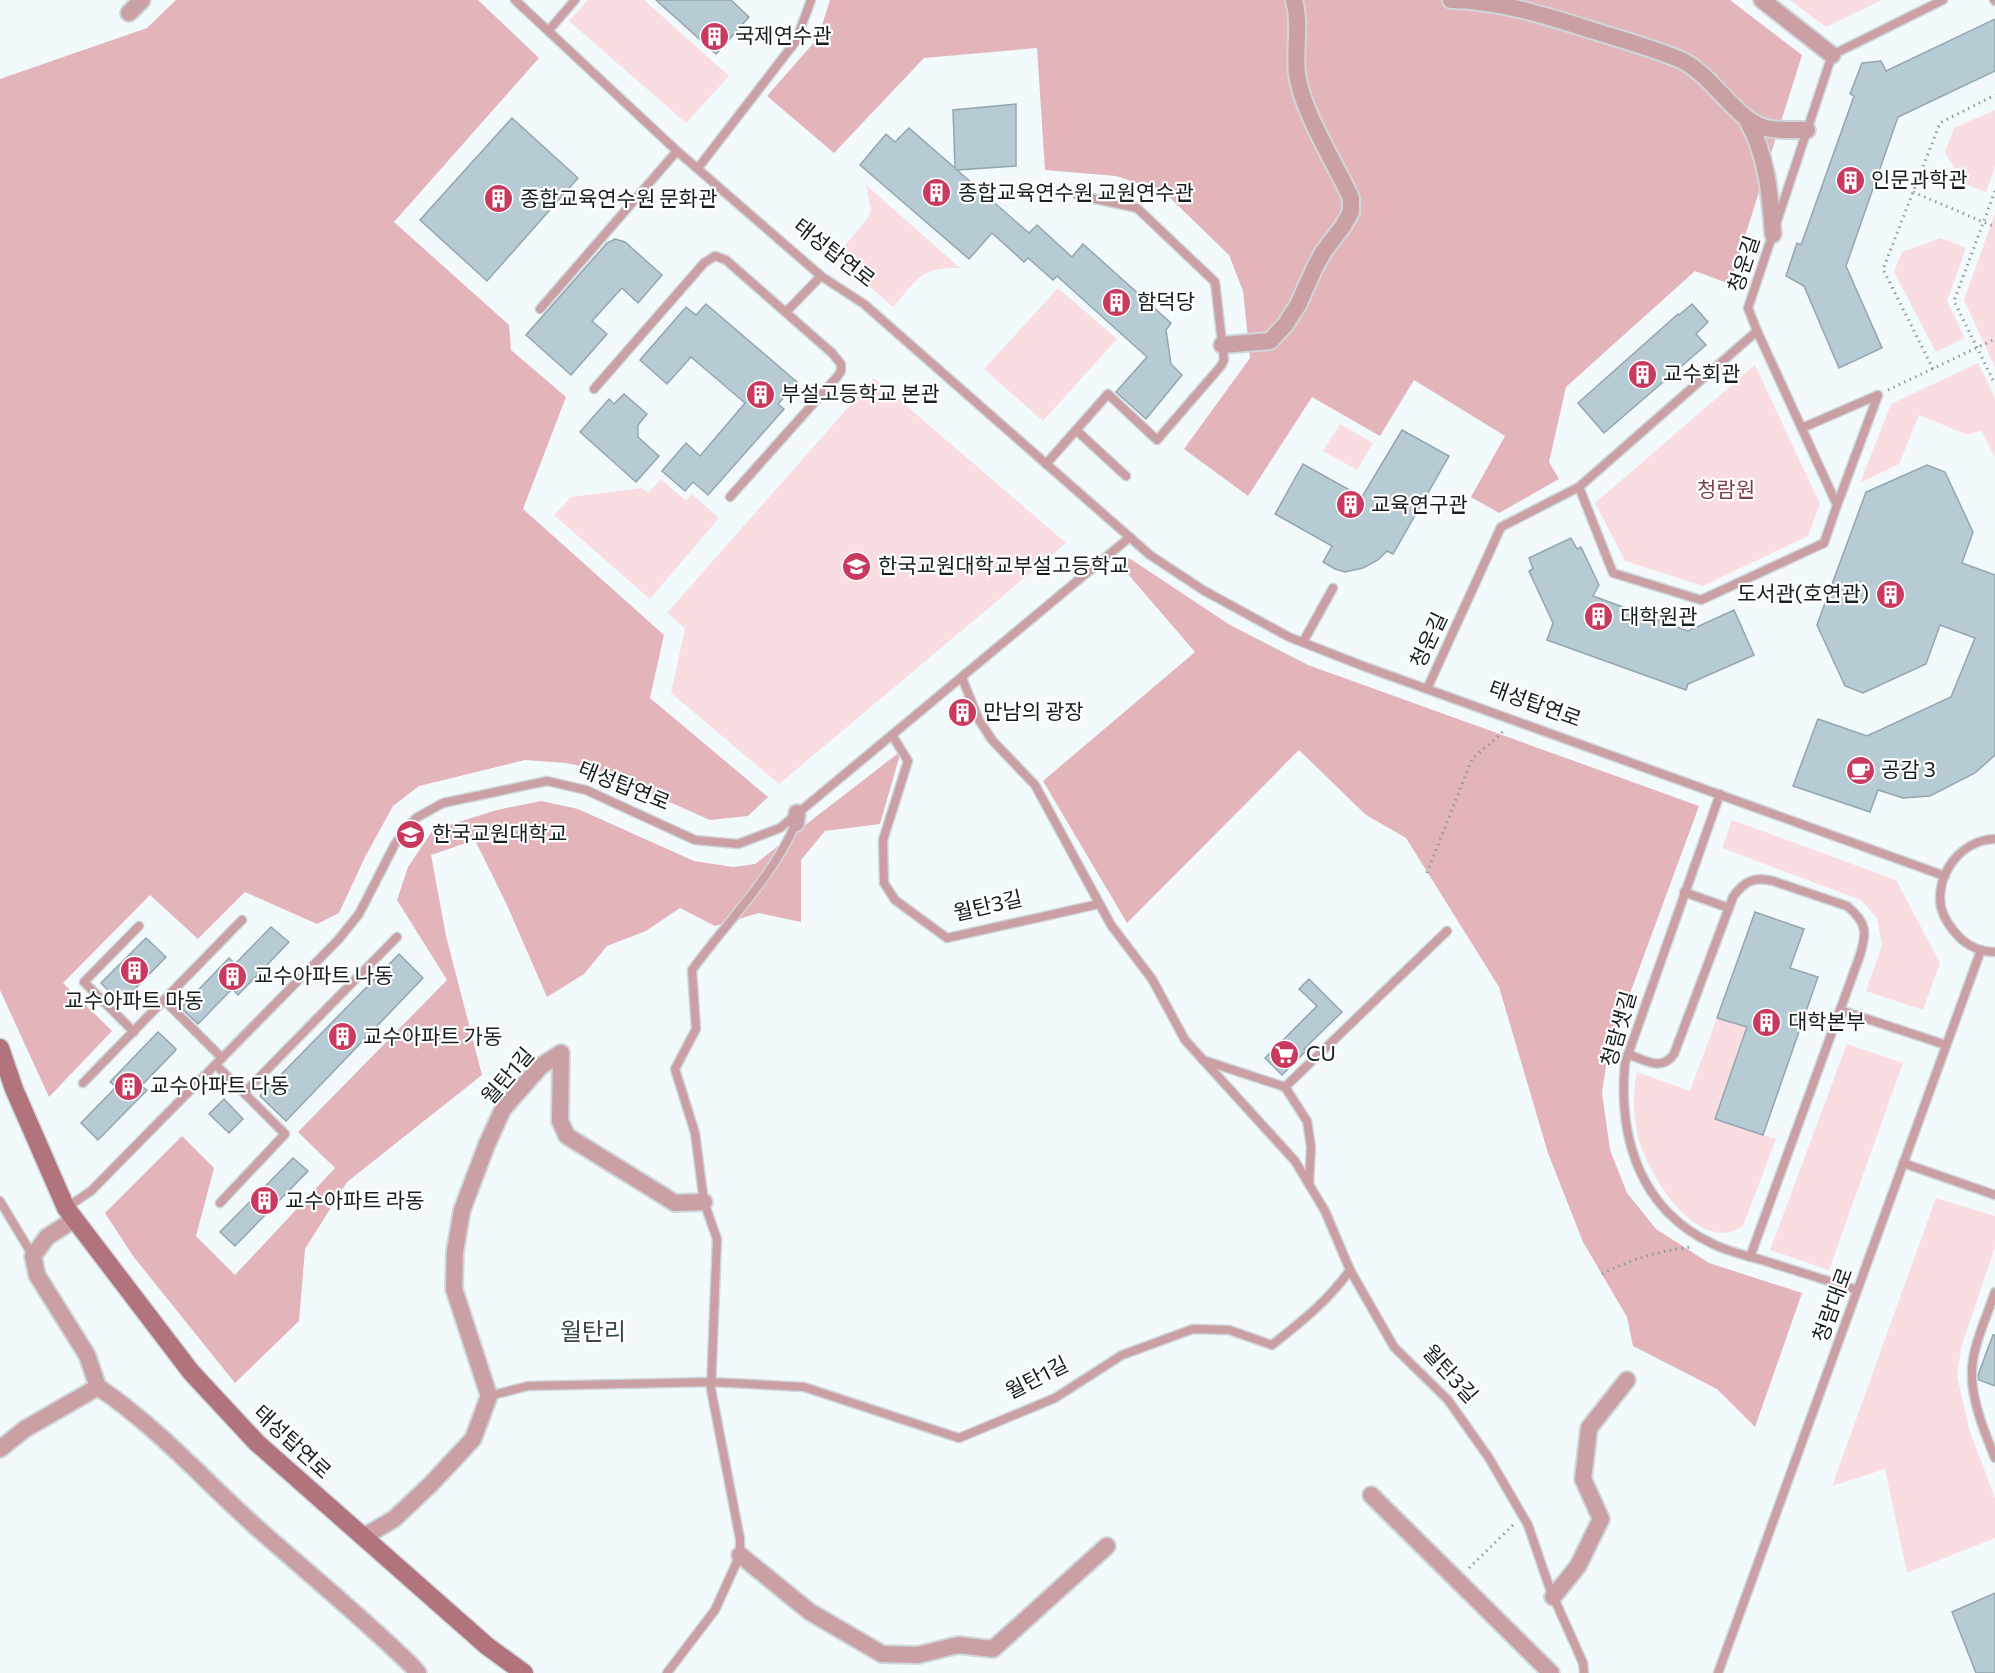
<svg xmlns="http://www.w3.org/2000/svg" width="1995" height="1673" viewBox="0 0 1995 1673" font-family="Commissioner,'Noto Sans KR',sans-serif">
<style>
.green{fill:#f9dde0}
.forest{fill:#e3b4ba}
.building{fill:#b7cbd5;stroke:#93a6b0;stroke-width:1.5}
.lines{fill:none;stroke-linecap:round;stroke-linejoin:round}
.lane-casing{stroke:#cfd7db;stroke-width:11}
.street-casing{stroke:#cfd7db;stroke-width:20}
.secondary-casing{stroke:#cfd7db;stroke-width:21}
.path{stroke:#929a9d;stroke-width:3;stroke-dasharray:1.5 4.5;stroke-linecap:butt}
.lane{stroke:#caa0a5;stroke-width:8}
.street{stroke:#caa0a5;stroke-width:16}
.secondary{stroke:#b1747d;stroke-width:18}
.labels{text-anchor:middle;stroke-width:4.5;stroke-linejoin:round;paint-order:stroke}
.poi-label{font-size:21px;fill:#161e21;stroke:#fff;text-anchor:start}
.street-label{font-size:21px;fill:#161e21;stroke:#fff}
.park-label{font-size:21px;fill:#7e414b;stroke:#fff}
.quarter-label{font-size:24px;fill:#384851;stroke:#fff}
</style>
<rect width="100%" height="100%" fill="#f2fafe"/>
<g class="green">
<polygon points="588,0 644,0 729,76 686,123 569,21"/>
<polygon points="1790,0 1882,0 1826,27"/>
<polygon points="1995,110 1995,166 1986,192 1963,183 1945,152 1954,128"/>
<path d="M866,185L960,268C920,267 918,279 893,307L835,257L868,218L871,210Z"/>
<polygon points="1995,213 1995,367 1964,300"/>
<polygon points="1941,238 1966,248 1947,301 1965,338 1936,352 1894,272 1902,252"/>
<polygon points="1058,288 1117,339 1043,421 984,369"/>
<polygon points="1978,363 1995,398 1995,457 1981,430 1968,435 1919,415 1899,464 1860,483 1891,404"/>
<polygon points="1755,365 1820,504 1808,536 1703,586 1625,561 1595,503"/>
<polygon points="874,378 1066,543 779,784 671,693 685,628 667,613"/>
<polygon points="1340,424 1373,443 1357,470 1323,451"/>
<polygon points="661,479 686,501 692,494 719,518 650,599 554,515 571,497 642,488 648,493"/>
<polygon points="1732,820 1896,880 1940,963 1923,1010 1866,991 1882,945 1877,918 1861,900 1722,848"/>
<path d="M1717,1018L1747,1027L1715,1119L1776,1139L1743,1226C1697,1258 1644,1169 1637,1132C1633,1112 1633,1091 1637,1072L1690,1091Z"/>
<polygon points="1847,1044 1903,1063 1829,1270 1770,1250"/>
<polygon points="1936,1198 1995,1216 1995,1247 1961,1348 1957,1376 1969,1429 1995,1498 1995,1538 1907,1573 1885,1469 1832,1486"/>
</g>
<g class="forest">
<polygon points="176,0 478,0 539,58 394,222 509,325 511,350 566,397 523,509 664,635 650,698 768,797 748,816 710,820 595,769 566,763 525,760 419,786 393,806 365,857 339,913 317,924 245,892 198,939 150,895 63,983 112,1031 49,1097 0,990 0,79 147,28"/>
<polygon points="830,0 1730,0 1802,55 1730,284 1695,271 1566,387 1549,462 1559,479 1499,513 1471,497 1505,436 1414,380 1380,436 1312,397 1248,496 1184,449 1250,358 1243,291 1229,255 1164,192 1116,176 1045,170 1037,48 924,58 834,153 767,96 818,38"/>
<polygon points="1129,558 1230,625 1308,665 1699,806 1608,1053 1602,1093 1610,1150 1627,1193 1656,1229 1709,1263 1802,1293 1755,1427 1717,1389 1633,1346 1627,1317 1583,1242 1548,1153 1499,987 1406,838 1366,815 1299,750 1127,923 1043,781 1195,652 1121,566"/>
<polygon points="901,751 880,824 825,831 801,860 801,922 759,913 715,926 680,908 646,931 607,946 584,974 547,997 506,903 475,840 431,855 446,936 482,1075 347,1182 305,1249 299,1321 235,1383 133,1256 105,1213 182,1136 214,1168 196,1236 235,1275 335,1168 298,1132 447,980 397,900 408,867 433,830 497,810 541,801 578,809 694,861 733,867 755,864"/>
</g>
<g class="building">
<polygon points="656,0 731,0 749,17 716,54"/>
<polygon points="1995,19 1995,71 1898,117 1846,266 1882,348 1839,368 1804,286 1786,276 1797,243 1801,245 1854,96 1850,94 1862,63 1881,61 1886,71"/>
<polygon points="1016,104 1016,166 957,170 1029,233 1037,225 1072,257 1083,244 1171,323 1166,330 1171,364 1182,375 1146,419 1116,392 1147,357 1057,276 1053,280 1028,258 1024,262 992,233 969,259 860,165 886,134 895,142 909,128 955,168 953,110"/>
<polygon points="512,118 578,178 487,281 420,220"/>
<polygon points="615,239 625,242 662,275 638,303 622,288 592,321 607,334 571,375 526,335 607,243"/>
<polygon points="706,304 797,382 778,404 784,409 708,495 693,482 685,491 662,471 686,443 700,456 745,403 691,357 667,384 640,360 686,307 696,315"/>
<polygon points="1692,304 1708,322 1696,334 1706,345 1604,433 1578,403 1678,314 1679,315"/>
<polygon points="624,394 647,414 638,425 638,437 659,456 636,482 580,432 609,399 614,404"/>
<polygon points="1402,430 1449,456 1393,554 1387,551 1378,560 1363,568 1345,572 1335,569 1323,562 1332,546 1275,514 1303,464 1362,497"/>
<polygon points="1927,465 1945,472 1973,532 1962,563 1995,575 1995,755 1975,773 1930,796 1903,798 1878,790 1870,812 1793,786 1818,719 1867,736 1951,697 1975,638 1940,625 1926,664 1863,693 1845,686 1817,625 1866,492"/>
<polygon points="1571,538 1577,549 1581,547 1599,585 1593,596 1688,631 1734,610 1754,655 1688,684 1686,690 1547,640 1553,623 1529,571 1533,569 1529,558"/>
<polygon points="1755,912 1804,929 1790,968 1818,977 1763,1135 1715,1119 1747,1027 1717,1018"/>
<polygon points="271,927 289,942 238,995 232,989 198,1024 181,1008 229,958 235,964"/>
<polygon points="146,938 166,957 121,1003 101,983"/>
<polygon points="399,954 423,978 286,1121 260,1096"/>
<polygon points="1309,979 1342,1012 1304,1049 1306,1051 1282,1075 1265,1058 1317,1006 1299,989"/>
<polygon points="158,1032 176,1049 175,1051 141,1086 147,1090 98,1140 81,1123 116,1087 110,1082"/>
<polygon points="224,1099 243,1119 229,1133 209,1114"/>
<polygon points="293,1158 308,1171 235,1246 220,1232"/>
<polygon points="1993,1335 1995,1335 1995,1386 1979,1380 1978,1375"/>
<polygon points="1995,1593 1995,1673 1976,1673 1952,1612"/>
</g>
<g class="lines">
<defs>
<g id="lane">
<polyline points="515,0 677,151 821,276 864,304 1150,555 1203,590 1289,637 1363,666 1945,876"/>
<polyline points="1994,0 1995,1"/>
<polyline points="549,30 575,0"/>
<polyline points="698,168 796,41 811,0"/>
<polyline points="1777,221 1832,55 1943,0"/>
<polyline points="540,309 677,151"/>
<polyline points="786,312 821,276"/>
<polyline points="594,389 704,263 715,256 726,260 832,353 841,364 841,371 837,377 730,497"/>
<polyline points="1802,428 1878,395 1837,505"/>
<polyline points="1076,430 1126,476"/>
<polyline points="1046,464 1108,394 1157,440 1221,366 1224,360 1215,282 1137,208 1077,195"/>
<polyline points="1579,487 1613,573 1701,600 1824,543 1837,505 1757,331 1748,308 1773,233"/>
<polyline points="1303,642 1333,588"/>
<polyline points="962,678 979,720 992,740 1035,785 1111,925 1152,979 1185,1040 1295,1161 1325,1211 1350,1270 1394,1347 1448,1400 1489,1458 1528,1525 1550,1589 1583,1663 1584,1673"/>
<polyline points="1427,689 1501,527 1579,487 1757,331"/>
<polyline points="892,735 908,761 883,840 884,883 895,900 947,938 1099,904"/>
<path d="M1720,794L1625,1063C1618,1138 1640,1210 1713,1244C1729,1252 1748,1256 1765,1261C1796,1271 1826,1280 1857,1290"/>
<path d="M1995,839C1961,840 1935,874 1941,907C1944,920 1952,930 1961,939C1970,947 1983,952 1995,952"/>
<polyline points="1684,892 1729,908"/>
<polyline points="164,1000 222,1058"/>
<polyline points="1840,1010 1946,1045"/>
<polyline points="134,1032 84,982 139,926"/>
<path d="M1628,1054C1644,1060 1662,1072 1674,1054L1733,897C1744,881 1755,876 1773,881L1847,906C1868,923 1867,934 1859,958L1750,1257"/>
<polyline points="1203,1060 1285,1087"/>
<polyline points="216,1065 285,1134 220,1203"/>
<polyline points="83,1083 242,920"/>
<polyline points="244,1093 397,937"/>
<polyline points="1903,1163 1995,1195"/>
<polyline points="1309,1184 1311,1147 1307,1121 1285,1087 1447,931"/>
<polyline points="0,1201 33,1256"/>
<polyline points="66,1208 91,1191 338,940 359,914 395,844 416,818 443,803 547,781 586,790 695,840 738,844 780,828 1130,537"/>
<path d="M1995,1292C1987,1316 1972,1347 1972,1372C1971,1400 1985,1433 1995,1458"/>
<path d="M489,1396L528,1386L711,1382L804,1387L959,1438L1055,1398L1122,1355L1193,1329L1229,1330L1272,1345C1301,1322 1329,1300 1350,1270"/>
<path d="M667,1673L715,1610L740,1555V1539L711,1389L717,1239L704,1202L695,1133L675,1069L696,1029L692,970C727,922 772,878 796,823"/>
<polyline points="1718,1673 1981,950"/>
</g>
<g id="street">
<path d="M1451,0C1501,1 1547,16 1594,31C1623,40 1653,48 1681,60C1713,75 1736,121 1766,128C1779,131 1793,130 1807,130"/>
<polyline points="1762,0 1832,55"/>
<polyline points="129,13 142,0"/>
<path d="M1747,120C1767,155 1770,194 1773,234"/>
<path d="M1222,345L1270,341L1285,325L1298,305L1315,267L1324,251L1343,226L1351,212V198C1335,163 1302,111 1297,74C1294,49 1301,25 1294,0"/>
<polyline points="796,823 797,813"/>
<path d="M98,1387C155,1425 204,1480 255,1526C308,1573 362,1617 412,1666L418,1673"/>
<polyline points="0,1449 25,1429 98,1387 87,1355 37,1275 33,1256 47,1237 75,1219"/>
<polyline points="1371,1495 1551,1673"/>
<polyline points="363,1537 394,1519 431,1484 473,1439 489,1396 454,1289 455,1251 462,1210 487,1144 503,1109 541,1066 561,1053 560,1121 567,1136 675,1203 704,1202"/>
<polyline points="740,1555 810,1612 882,1654 918,1655 958,1645 993,1649 1107,1546"/>
<polyline points="1553,1597 1578,1566 1601,1519 1583,1479 1589,1428 1627,1380"/>
</g>
<polyline id="secondary" points="0,1048 14,1089 66,1208 191,1372 257,1443 487,1646 524,1673"/>
</defs>
<use href="#lane" class="lane-casing"/>
<use href="#street" class="street-casing"/>
<use href="#secondary" class="secondary-casing"/>
<g class="path">
<polyline points="1995,191 1954,301 1995,384"/>
<polyline points="1913,192 1995,227"/>
<polyline points="1933,369 1883,269 1940,123 1995,95"/>
<polyline points="1888,390 1995,339"/>
<polyline points="1427,873 1472,759 1501,734 1503,731"/>
<path d="M1602,1274C1631,1259 1659,1251 1691,1247"/>
<polyline points="1469,1568 1513,1525"/>
</g>
<use href="#lane" class="lane"/>
<use href="#street" class="street"/>
<use href="#secondary" class="secondary"/>
</g>
<defs>
<symbol id="building-disc" viewBox="-11 -11 22 22"><circle r="9.5" fill="#c93a5e" stroke="#fff"/><path d="M-4-6H4V6H1V3H-1V6H-4ZM-2.5-4.3h1.7v1.8h-1.7ZM.8-4.3h1.7v1.8H.8ZM-2.5-1h1.7V.8h-1.7ZM.8-1h1.7V.8H.8Z" fill="#fff"/></symbol>
<symbol id="school-disc" viewBox="-11 -11 22 22"><circle r="9.5" fill="#c93a5e" stroke="#fff"/><path d="M0-5L7-2L0 1L-7-2ZM-4 1L0 2.5L4 1V4Q0 6-4 4Z" fill="#fff"/></symbol>
<symbol id="cafe-disc" viewBox="-11 -11 22 22"><circle r="9.5" fill="#c93a5e" stroke="#fff"/><path d="M-5.5-4.5H6V0H3Q3 3.5 0 3.5H-2.5Q-5.5 3.5-5.5 0ZM3-3.2v2h1.7v-2ZM-6 4.5H4V6H-6Z" fill="#fff"/></symbol>
<symbol id="university-disc" viewBox="-11 -11 22 22"><circle r="9.5" fill="#c93a5e" stroke="#fff"/><path d="M0-5L7-2L0 1L-7-2ZM-4 1L0 2.5L4 1V4Q0 6-4 4Z" fill="#fff"/></symbol>
<symbol id="supermarket-disc" viewBox="-11 -11 22 22"><circle r="9.5" fill="#c93a5e" stroke="#fff"/><path d="M-6-5.5h2.5l.6 2H6L4.5 2H-2.5L-4.4-4H-6ZM-1.5 3.2a1.3 1.3 0 1 0 .1 0ZM3 3.2a1.3 1.3 0 1 0 .1 0Z" fill="#fff"/></symbol>
</defs>
<g fill-rule="evenodd">
<use href="#building-disc" x="698" y="20" width="33" height="33"/>
<use href="#building-disc" x="1834" y="164" width="33" height="33"/>
<use href="#building-disc" x="920" y="176" width="33" height="33"/>
<use href="#building-disc" x="482" y="182" width="33" height="33"/>
<use href="#building-disc" x="1100" y="286" width="33" height="33"/>
<use href="#building-disc" x="1626" y="358" width="33" height="33"/>
<use href="#building-disc" x="744" y="378" width="33" height="33"/>
<use href="#building-disc" x="1334" y="488" width="33" height="33"/>
<use href="#school-disc" x="840" y="550" width="33" height="33"/>
<use href="#building-disc" x="1874" y="578" width="33" height="33"/>
<use href="#building-disc" x="1582" y="600" width="33" height="33"/>
<use href="#building-disc" x="946" y="696" width="33" height="33"/>
<use href="#cafe-disc" x="1844" y="754" width="33" height="33"/>
<use href="#university-disc" x="394" y="818" width="33" height="33"/>
<use href="#building-disc" x="118" y="954" width="33" height="33"/>
<use href="#building-disc" x="216" y="960" width="33" height="33"/>
<use href="#building-disc" x="1750" y="1006" width="33" height="33"/>
<use href="#building-disc" x="326" y="1020" width="33" height="33"/>
<use href="#supermarket-disc" x="1268" y="1038" width="33" height="33"/>
<use href="#building-disc" x="112" y="1070" width="33" height="33"/>
<use href="#building-disc" x="248" y="1184" width="33" height="33"/>
</g>
<g class="labels">
<g class="poi-label">
<text x="735" y="43">국제연수관</text>
<text x="1871" y="187">인문과학관</text>
<text x="958" y="200">종합교육연수원 교원연수관</text>
<text x="520" y="206">종합교육연수원 문화관</text>
<text x="1137" y="309">함덕당</text>
<text x="1663" y="381">교수회관</text>
<text x="781" y="401">부설고등학교 본관</text>
<text x="1371" y="512">교육연구관</text>
<text x="878" y="573">한국교원대학교부설고등학교</text>
<text x="1869" y="601" text-anchor="end">도서관(호연관)</text>
<text x="1620" y="624">대학원관</text>
<text x="983" y="719">만남의 광장</text>
<text x="1881" y="777">공감 3</text>
<text x="432" y="841">한국교원대학교</text>
<text x="254" y="983">교수아파트 나동</text>
<text x="134" y="1008" text-anchor="middle">교수아파트 마동</text>
<text x="1788" y="1029">대학본부</text>
<text x="363" y="1044">교수아파트 가동</text>
<text x="1306" y="1061">CU</text>
<text x="150" y="1093">교수아파트 다동</text>
<text x="285" y="1208">교수아파트 라동</text>
</g>
<g class="street-label">
<text transform="translate(834 253) rotate(38)" y="7">태성탑연로</text>
<text transform="translate(1744 264) rotate(-72)" y="7">청운길</text>
<text transform="translate(1429 640) rotate(-65)" y="7">청운길</text>
<text transform="translate(1535 704) rotate(20)" y="7">태성탑연로</text>
<text transform="translate(624 786) rotate(22)" y="7">태성탑연로</text>
<text transform="translate(988 906) rotate(-13)" y="7">월탄3길</text>
<text transform="translate(1619 1029) rotate(-74)" y="7">청람샛길</text>
<text transform="translate(508 1076) rotate(-49)" y="7">월탄1길</text>
<text transform="translate(1833 1305) rotate(-70)" y="7">청람대로</text>
<text transform="translate(1450 1374) rotate(48)" y="7">월탄3길</text>
<text transform="translate(1037 1378) rotate(-27)" y="7">월탄1길</text>
<text transform="translate(292 1442) rotate(43)" y="7">태성탑연로</text>
</g>
<g class="park-label">
<text x="1726" y="497">청람원</text>
</g>
<g class="quarter-label">
<text x="593" y="1340">월탄리</text>
</g>
</g>
</svg>
